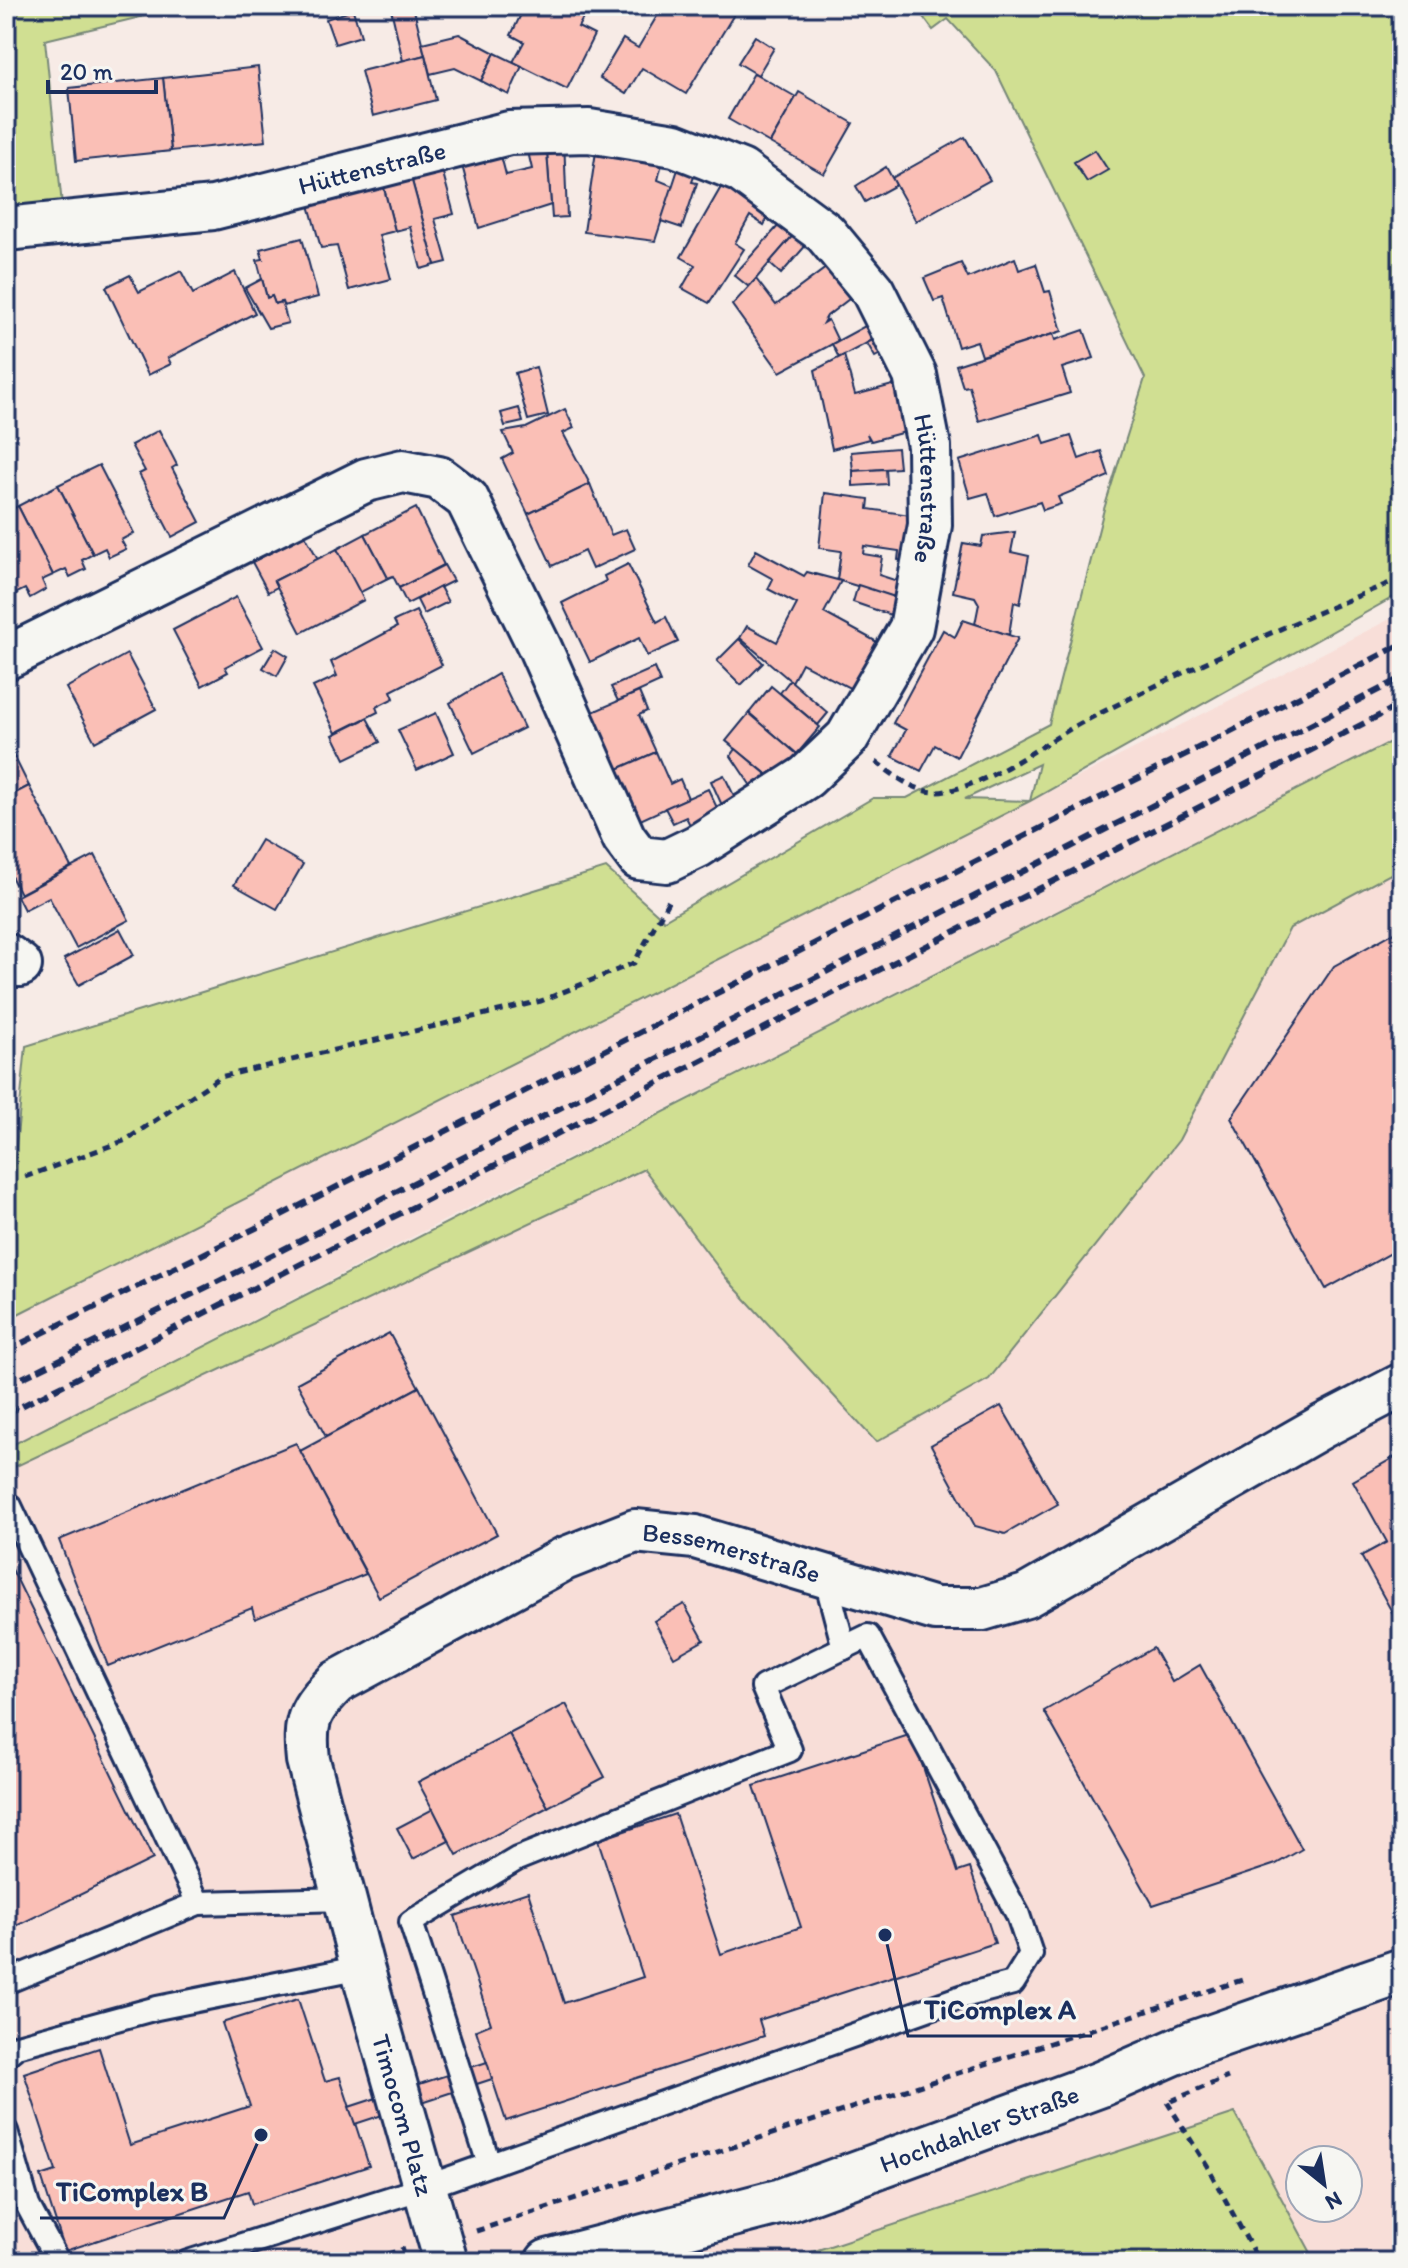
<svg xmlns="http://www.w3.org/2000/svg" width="1408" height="2268" viewBox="0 0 1408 2268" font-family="Itim,sans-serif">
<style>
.built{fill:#f8ded8;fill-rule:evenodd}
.green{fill:#d0df92;stroke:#768778;stroke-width:2;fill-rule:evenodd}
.building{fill:#fabfb6;stroke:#1b2f5e;stroke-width:2}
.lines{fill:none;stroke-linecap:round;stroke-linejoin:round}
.lane-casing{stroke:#1b2f5e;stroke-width:28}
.street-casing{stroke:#1b2f5e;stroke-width:48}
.secondary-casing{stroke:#1b2f5e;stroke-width:50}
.path{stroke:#1b2f5e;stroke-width:5;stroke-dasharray:8 6;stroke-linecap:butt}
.lane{stroke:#f6f6f2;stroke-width:22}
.street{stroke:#f6f6f2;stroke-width:42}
.secondary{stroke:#f6f6f2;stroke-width:44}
.rail{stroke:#1b2f5e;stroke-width:6;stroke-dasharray:12 6;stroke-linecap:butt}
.labels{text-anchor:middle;stroke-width:6;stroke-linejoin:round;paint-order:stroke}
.street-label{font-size:26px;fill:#1b2f5e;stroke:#f6f6f2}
.leader{fill:none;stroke:#1b2f5e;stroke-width:3}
.callout-dot{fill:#1b2f5e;stroke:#f6f6f2;stroke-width:3}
.callout-label{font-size:28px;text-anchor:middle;font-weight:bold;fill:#1b2f5e;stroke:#f6f6f2;stroke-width:6;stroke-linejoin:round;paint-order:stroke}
</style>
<rect width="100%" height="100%" fill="#f7ebe6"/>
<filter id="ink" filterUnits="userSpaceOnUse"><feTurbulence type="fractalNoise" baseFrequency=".0125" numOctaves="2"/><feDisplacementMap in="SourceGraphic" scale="16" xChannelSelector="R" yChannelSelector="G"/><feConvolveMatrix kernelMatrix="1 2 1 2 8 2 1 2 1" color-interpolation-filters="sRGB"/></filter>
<g filter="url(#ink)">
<g class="built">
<polygon points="1402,613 1402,736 1143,870 453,1216 6,1448 6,1320"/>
<path d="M1402,868V2262H1316L1235,2113L781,2262H6V1471L644,1169L727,1279L876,1442L989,1379L1179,1140L1290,928ZM1300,2160H1348V2208H1300Z"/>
</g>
<g class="green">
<polygon points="6,6 186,6 45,40 62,205 6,213"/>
<path d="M915,6H1402V610L1399,594L1030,801L6,1320V1210L10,1207L26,1046L606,868L664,920L873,798H907L1049,724L1104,509L1145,378L996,71L948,19L933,30ZM1039,764L1030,801L965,799Z"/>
<path d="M1402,736V868L1290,928L1179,1140L989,1379L876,1442L727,1279L644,1169L6,1471V1448C470,1208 938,977 1402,736Z"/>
<polygon points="1235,2113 1316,2262 781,2262"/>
</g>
<g class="building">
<polygon points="413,6 425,55 403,61 391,9"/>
<polygon points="525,6 538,13 542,6 571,6 586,13 578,27 594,35 567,89 513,62 524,42 511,35"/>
<polygon points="663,6 739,6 686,94 642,68 626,94 600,78 623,39 638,48"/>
<polygon points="353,10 361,36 335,44 326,19"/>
<polygon points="459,34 495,53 481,81 455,68 430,74 422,43"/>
<polygon points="755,36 774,48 758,75 738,63"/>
<polygon points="495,53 522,66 509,95 481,81"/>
<polygon points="425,55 436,100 373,116 361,71"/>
<polygon points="258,67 266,141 171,151 163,78"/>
<polygon points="754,73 796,97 770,143 728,119"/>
<polygon points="163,78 171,151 76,161 69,88"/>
<polygon points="799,92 853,123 824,174 770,143"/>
<polygon points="965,137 990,180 916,221 892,178"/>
<polygon points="564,138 567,217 552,218 546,139"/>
<polygon points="598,138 663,159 658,180 673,186 655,241 584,232"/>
<polygon points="546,139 551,205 479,228 460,158 499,148 506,175 532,169 526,143"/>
<polygon points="1095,150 1108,170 1087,182 1074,162"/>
<polygon points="682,157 699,163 692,182 697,183 682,228 661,221"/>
<polygon points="440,162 454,214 435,219 447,262 435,265 409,170"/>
<polygon points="886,167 896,185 865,202 856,186"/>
<polygon points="409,170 435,265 421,269 410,227 395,231 381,177"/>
<polygon points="728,175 775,205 764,225 750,216 735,243 744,249 709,303 682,288 695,265 681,257"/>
<polygon points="381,177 395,231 379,235 391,279 349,290 337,246 321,248 307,198"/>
<polygon points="789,214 802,225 749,287 734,275"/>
<polygon points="802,225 814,236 781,274 769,263"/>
<polygon points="302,238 318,297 283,306 282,302 275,304 272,296 267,298 257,260 263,259 260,249"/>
<polygon points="1015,258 1019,270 1036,264 1045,292 1050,291 1062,331 982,356 977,341 958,347 943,298 934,301 924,278 961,263 968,278"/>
<polygon points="838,259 862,289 827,316 823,323 828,320 838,341 780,372 732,305 756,279 776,305"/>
<polygon points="181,271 193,294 235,272 255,313 168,358 171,364 148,375 106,287 130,275 139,292"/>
<polygon points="262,279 267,298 272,296 275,304 282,302 288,323 268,328 245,288"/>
<polygon points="878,319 886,333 839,358 832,344"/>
<polygon points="1084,330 1094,358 1062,368 1070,393 979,421 969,386 963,387 956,365 1053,334 1055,340"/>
<polygon points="886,333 893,347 875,357 867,343"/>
<polygon points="844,355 855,395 904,382 916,429 871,441 867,434 869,439 832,449 815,370"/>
<polygon points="536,367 548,415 528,420 515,373"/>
<polygon points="519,408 523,422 505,426 501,413"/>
<polygon points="565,409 574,428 563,433 590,484 528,514 502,459 513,453 503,432 526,428"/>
<polygon points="6,426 14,441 6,444"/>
<polygon points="159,430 177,465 172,468 200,522 172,537 139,474 145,471 131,445"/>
<polygon points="1042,435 1045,444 1071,436 1079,459 1101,451 1109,476 1058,497 1061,504 1043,510 1040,502 995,516 988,493 970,498 959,461"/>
<polygon points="897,448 899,468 853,471 851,452"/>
<polygon points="99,465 134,533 121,540 126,549 109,557 105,548 93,554 58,485"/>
<polygon points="886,469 887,484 853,486 853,471"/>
<polygon points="590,484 611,535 626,529 635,549 592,569 584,551 552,566 528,514"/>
<polygon points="58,485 93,554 82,560 86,569 70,577 66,569 53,575 18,506"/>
<polygon points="825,493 869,499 868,509 925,517 919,563 898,560 899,551 864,546 863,554 882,557 879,575 913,586 907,601 837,580 841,551 819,548"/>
<polygon points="18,506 53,575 42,580 46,589 30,598 25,589 13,595 6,581 6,512"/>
<polygon points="416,508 444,565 399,588 393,576 388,578 365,534"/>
<polygon points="1015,532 1011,552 1029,556 1020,604 1014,602 1009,635 975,624 979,604 975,597 953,592 963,543 981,546 983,536"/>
<polygon points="365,534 388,578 359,593 337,549"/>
<polygon points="305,535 318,559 274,581 277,587 268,592 252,562"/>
<polygon points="337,549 364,600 301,633 274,581"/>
<polygon points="756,550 804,576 807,572 841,581 824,613 888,648 861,694 802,663 792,682 740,638 747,626 777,642 797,604 768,589 773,579 748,565"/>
<polygon points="628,564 657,622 666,617 678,642 647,656 639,638 590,662 562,603 606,581 604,576"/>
<polygon points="444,565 453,581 407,604 399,588"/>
<polygon points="858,585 907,601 902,619 853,602"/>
<polygon points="440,587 448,602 424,614 417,600"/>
<polygon points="236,597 263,647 225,667 228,672 202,686 173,630"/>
<polygon points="416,611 442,665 391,691 394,698 376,707 378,712 336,733 313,687 337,676 331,662 397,627 394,621"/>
<polygon points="963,620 1018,638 957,757 935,745 921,771 892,756 906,730 893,723 943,630 955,637"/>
<polygon points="739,639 763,663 741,685 717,661"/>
<polygon points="275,648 288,656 277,676 263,668"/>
<polygon points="127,654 156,709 95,742 66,688"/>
<polygon points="654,668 660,682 618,701 611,687"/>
<polygon points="498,674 524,728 474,753 450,703"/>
<polygon points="790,680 828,713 818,725 780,693"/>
<polygon points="771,686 820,727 797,754 749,713"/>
<polygon points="639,692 647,711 639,715 656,752 613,771 588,714"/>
<polygon points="436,713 454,753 417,770 398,730"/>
<polygon points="749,713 797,754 774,780 726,741"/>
<polygon points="367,718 380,742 345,759 333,735"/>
<polygon points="6,740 29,786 6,798"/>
<polygon points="736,749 772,779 757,795 731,756"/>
<polygon points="656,752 670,784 680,779 688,798 636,822 613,771"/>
<polygon points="724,775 739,806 725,812 711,781"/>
<polygon points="29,786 71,867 20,894 6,866 6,798"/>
<polygon points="708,789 721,816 693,831 686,817 673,823 665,808"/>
<polygon points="261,840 303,864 277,909 234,885"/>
<polygon points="95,855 129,920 76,948 49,897 24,910 17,896"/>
<polygon points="1402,928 1402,1247 1326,1289 1231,1118 1334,966"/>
<polygon points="120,929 134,955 79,985 64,959"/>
<polygon points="389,1333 419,1387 326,1437 297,1383"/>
<polygon points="419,1387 497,1534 379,1597 300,1451"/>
<polygon points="1001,1406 1058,1504 1005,1534 975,1526 931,1445"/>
<polygon points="296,1443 366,1574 255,1619 252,1608 108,1666 59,1540"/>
<polygon points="1402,1453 1402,1630 1361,1556 1387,1542 1353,1481"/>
<polygon points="6,1557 153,1859 6,1931"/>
<polygon points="684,1604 704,1640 674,1657 654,1621"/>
<polygon points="1153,1648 1172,1682 1200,1665 1302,1849 1276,1864 1153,1905 1044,1711"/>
<polygon points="566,1704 605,1777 548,1807 509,1734"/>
<polygon points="509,1734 548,1807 457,1855 418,1782"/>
<polygon points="912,1734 958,1872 970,1868 995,1943 759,2020 764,2036 506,2121 476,2030 491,2024 455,1916 528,1892 564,2003 643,1977 598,1840 675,1814 721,1954 801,1927 754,1786"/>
<polygon points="433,1809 449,1841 413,1859 397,1828"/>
<polygon points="298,1999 325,2081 340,2077 369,2166 252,2204 248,2191 65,2251 41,2176 56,2171 24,2073 99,2048 130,2145 250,2106 222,2023"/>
<polygon points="487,2062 492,2079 355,2124 349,2107"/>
</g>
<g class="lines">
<defs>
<g id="lane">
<polyline points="6,1508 10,1506 198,1903"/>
<polyline points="825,1576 844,1648"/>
<polyline points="6,1982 198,1903 344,1899"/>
<polyline points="6,2055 17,2046 157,2008 362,1967"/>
<polyline points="6,2131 28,2206 58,2262"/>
<polyline points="188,2262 423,2188 967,1995 1013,1983 1031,1954 1018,1915 868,1636 763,1687 790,1750 517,1859 411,1922 489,2164"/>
</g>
<g id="street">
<path id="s1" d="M6,229L213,208L509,133L589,131L675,145L741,171L825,233L873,291L915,375L929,446L930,525L911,628L847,738L806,777L698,846L667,861L639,858L624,838L540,648L467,499L439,478L403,471L366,480L6,658"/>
<polyline points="6,955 20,965"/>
<path id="s2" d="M446,2262L362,1967L308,1760C304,1721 308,1710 337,1682L564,1559L635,1531L695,1537L935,1609H982L1026,1596L1323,1426L1402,1385"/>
</g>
<g id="secondary">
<path id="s3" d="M548,2262L782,2201L1101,2084L1195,2043L1402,1971"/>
</g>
</defs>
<use href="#lane" class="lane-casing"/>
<use href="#street" class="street-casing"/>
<use href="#secondary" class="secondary-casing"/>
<g class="path">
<path d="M876,762C895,776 920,797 946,791C995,782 1038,746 1081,723C1186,669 1293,622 1402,578"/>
<polyline points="6,1012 13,1030 6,1033"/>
<polyline points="25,1177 126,1140 220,1077 541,1001 634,963 669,900"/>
<polyline points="1171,2101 1228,2077"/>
<polyline points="1167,2102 1207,2166 1259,2262"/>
<polyline points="476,2231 1245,1979"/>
<polyline points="360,2262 404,2249"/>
</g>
<use href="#lane" class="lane"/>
<use href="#street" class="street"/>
<use href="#secondary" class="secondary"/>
<g class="rail">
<polyline points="6,1351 264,1224 1402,644"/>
<polyline points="6,1386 278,1252 1402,678"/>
<polyline points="6,1414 1402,704"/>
</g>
</g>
</g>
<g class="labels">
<g class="street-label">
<text dy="9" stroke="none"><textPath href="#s1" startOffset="372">Hüttenstraße</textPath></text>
<text dy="9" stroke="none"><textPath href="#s1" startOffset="1140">Hüttenstraße</textPath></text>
<text dy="9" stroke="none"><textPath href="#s2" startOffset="1042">Bessemerstraße</textPath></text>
<text transform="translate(403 2115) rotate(74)" y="9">Timocom Platz</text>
<text dy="9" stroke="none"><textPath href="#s3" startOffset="452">Hochdahler Straße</textPath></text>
</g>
</g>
<path class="leader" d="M885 1935L908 2036H1092M261 2135L224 2218H40"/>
<g class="callout-dot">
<circle cx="885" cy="1935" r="8"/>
<circle cx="261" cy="2135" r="8"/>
</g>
<g class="callout-label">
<text x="1000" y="2019">TiComplex A</text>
<text x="132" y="2201">TiComplex B</text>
</g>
<rect width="1408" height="2268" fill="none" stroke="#f6f6f2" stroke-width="32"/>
<rect x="16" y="16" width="1376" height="2236" fill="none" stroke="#1b2f5e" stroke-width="3" filter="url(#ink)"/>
<g transform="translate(1324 2184) rotate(150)"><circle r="38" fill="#f6f6f2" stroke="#9ea6b7" stroke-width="2"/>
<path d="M0-6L14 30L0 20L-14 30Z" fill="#1b2f5e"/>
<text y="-12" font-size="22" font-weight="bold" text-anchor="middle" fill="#1b2f5e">N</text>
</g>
<path d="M48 80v12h108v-12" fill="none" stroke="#1b2f5e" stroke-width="4"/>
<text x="60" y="80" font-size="24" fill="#1b2f5e" stroke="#f6f6f2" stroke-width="6" paint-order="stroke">20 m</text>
</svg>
